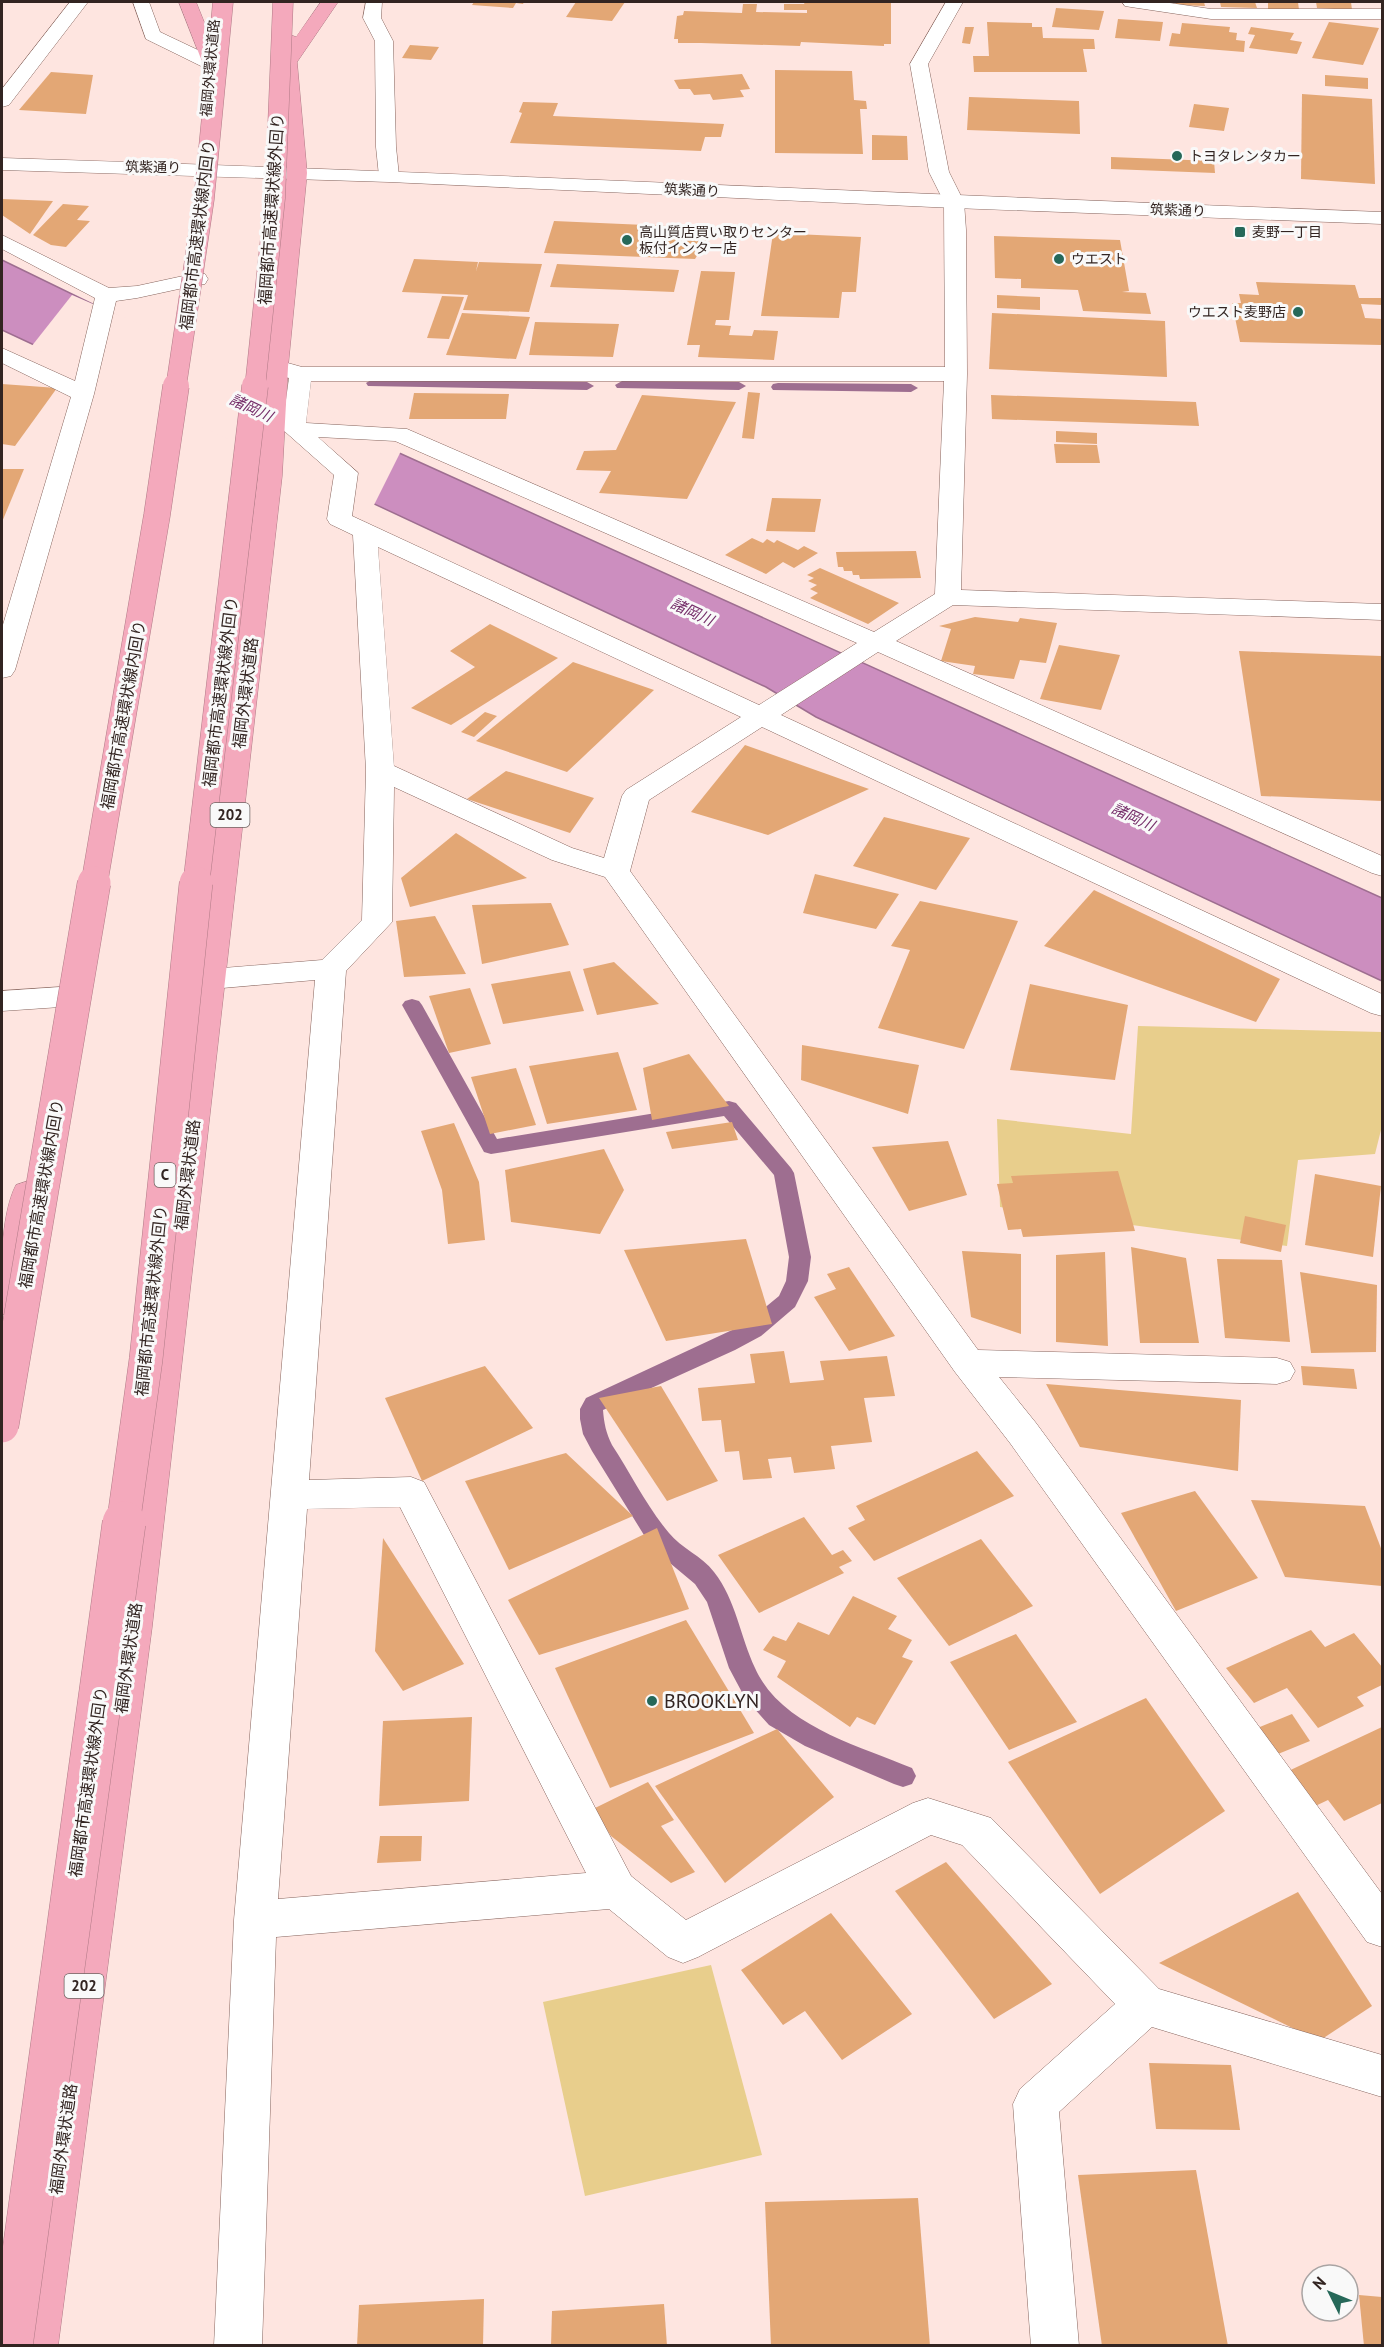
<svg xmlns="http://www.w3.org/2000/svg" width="1384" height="2347" viewBox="0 0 1384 2347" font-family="'PT Sans','Noto Sans JP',sans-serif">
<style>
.green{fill:#e8ce8c}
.water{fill:#cc8ebf;stroke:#9e6e90;stroke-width:1.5}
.pier{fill:#fee5e0}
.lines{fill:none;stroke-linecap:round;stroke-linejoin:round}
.stream{fill:#9e6e90;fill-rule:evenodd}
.building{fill:#e3a775}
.street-casing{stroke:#87655e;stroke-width:1}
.secondary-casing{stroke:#87655e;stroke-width:1}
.highway-casing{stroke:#b07a86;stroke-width:1}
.street{fill:#fff;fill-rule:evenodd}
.secondary{fill:#fff;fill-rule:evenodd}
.highway{fill:#f4a9bc;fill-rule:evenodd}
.highway-bridge-far3-casing{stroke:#b07a86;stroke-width:21;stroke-linecap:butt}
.highway-bridge-far2-casing{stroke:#b07a86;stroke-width:27;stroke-linecap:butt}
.highway-bridge-far1-casing{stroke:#b07a86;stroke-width:34;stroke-linecap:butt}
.highway-bridge-casing{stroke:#b07a86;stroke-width:44;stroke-linecap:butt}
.highway-bridge-far3{stroke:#f4a9bc;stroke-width:20}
.highway-bridge-far2{stroke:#f4a9bc;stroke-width:26}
.highway-bridge-far1{stroke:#f4a9bc;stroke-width:33}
.highway-bridge{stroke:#f4a9bc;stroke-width:43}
.poi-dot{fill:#266859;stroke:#f9f9f9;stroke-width:2}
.labels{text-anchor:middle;stroke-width:6;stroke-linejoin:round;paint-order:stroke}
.far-street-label{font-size:14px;fill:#322421;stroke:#f9f9f9}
.far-poi-label{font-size:14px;fill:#322421;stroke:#f9f9f9;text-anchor:start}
.far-water-label{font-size:15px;font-style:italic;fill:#742c68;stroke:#f9f9f9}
.shield{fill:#f9f9f9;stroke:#6e6462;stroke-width:1.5}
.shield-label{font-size:15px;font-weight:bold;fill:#322421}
.street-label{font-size:16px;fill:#322421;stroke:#f9f9f9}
.near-poi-label{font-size:20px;fill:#322421;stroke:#f9f9f9;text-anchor:start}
</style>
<rect width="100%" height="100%" fill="#fee5e0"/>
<g class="green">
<polygon points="1138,1026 1382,1032 1382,1126 1375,1154 1298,1160 1287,1246 1000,1207 997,1119 1131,1134"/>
<polygon points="711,1965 762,2155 585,2196 543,2002"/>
</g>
<polygon class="water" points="2,260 397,452 1382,898 1382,981 816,717 766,687 2,330"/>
<polygon class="pier" points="72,295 144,326 401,451 373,507 31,347"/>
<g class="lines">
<g class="stream">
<polygon points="373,379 587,382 594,386 587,390 368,386 366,383"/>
<polygon points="622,381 739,382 746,386 739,390 617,388 615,385"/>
<polygon points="778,383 911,384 918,388 911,392 773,390 771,387 773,384"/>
<path d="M412,999L419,1001L422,1005L497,1139L729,1101L736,1103L791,1168L794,1173L811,1257L808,1281L795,1307L761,1336L735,1350L603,1410C604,1423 606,1433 612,1445C631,1474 647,1507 669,1533C681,1548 702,1556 714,1572C736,1600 740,1636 755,1668C781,1726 858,1745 912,1768L916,1776L912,1784L903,1787L894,1784L805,1746L769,1725L745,1698L729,1668L707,1602L695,1584L652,1548L592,1451L583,1434L580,1419V1409L586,1398L745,1324L779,1296L786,1281L789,1257L774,1175L724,1116L491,1154L484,1152L402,1005L405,1001Z"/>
</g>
</g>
<g class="building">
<polygon points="474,2 524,2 523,4 516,3 513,8 472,5"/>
<polygon points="576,2 625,2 612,21 566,17"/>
<polygon points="805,2 891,2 891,44 884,44 884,46 801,42 800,46 701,43 678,43 678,39 674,39 677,16 683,15 684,11 742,13 743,4 757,4 756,12 807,13 807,10 784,10 784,4 804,4"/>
<polygon points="1175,2 1204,2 1205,6 1176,5"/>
<polygon points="1220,2 1255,2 1257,8 1221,7"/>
<polygon points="1268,2 1298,2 1299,10 1268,9"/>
<polygon points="1316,2 1351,2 1352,10 1317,8"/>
<polygon points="1056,8 1104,11 1099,30 1052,27"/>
<polygon points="1118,19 1163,22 1160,41 1115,38"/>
<polygon points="987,22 1032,23 1032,27 1042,27 1043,38 1094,39 1095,49 1083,49 1087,72 974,72 973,56 989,56"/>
<polygon points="1329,22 1379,28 1363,65 1312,58"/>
<polygon points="1182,23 1230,27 1229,32 1237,33 1236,40 1245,41 1244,52 1169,46 1172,33 1180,34"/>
<polygon points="965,27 974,27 970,44 962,43"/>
<polygon points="1251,27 1294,33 1290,40 1302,42 1297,54 1249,48 1255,35 1248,34"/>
<polygon points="410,45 439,47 431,60 402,58"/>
<polygon points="775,70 852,71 854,100 866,101 867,109 860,109 863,154 775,153"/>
<polygon points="51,72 93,75 86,114 19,110"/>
<polygon points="742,74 750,89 740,90 744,97 713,100 710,94 694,95 690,89 679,89 674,80"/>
<polygon points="1325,75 1368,78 1368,89 1325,86"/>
<polygon points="1302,94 1372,99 1375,184 1301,179"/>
<polygon points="969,97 1079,101 1080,134 967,130"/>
<polygon points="523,102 558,103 553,116 724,124 721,137 705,137 701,151 510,143 522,113 519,112"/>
<polygon points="1194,104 1229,108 1224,131 1189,127"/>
<polygon points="872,135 907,136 908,160 872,160"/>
<polygon points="1111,157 1214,161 1215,173 1111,169"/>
<polygon points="2,199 53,201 30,234 2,215"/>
<polygon points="63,204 89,206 77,220 90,221 66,247 51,245 33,235"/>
<polygon points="554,221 714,228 695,259 544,253"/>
<polygon points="773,233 861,237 856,292 842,292 839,318 761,316"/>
<polygon points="994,236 1120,240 1129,291 1122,292 1146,293 1151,314 1083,311 1078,290 1021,288 1021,279 995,278"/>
<polygon points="414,259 478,262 476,271 479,262 542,264 529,312 463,310 468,295 402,292"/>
<polygon points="557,264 679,270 674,292 550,287"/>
<polygon points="701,271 735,272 729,320 716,320 715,325 731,326 729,335 752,336 754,330 778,331 774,360 698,357 700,345 687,345"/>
<polygon points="1256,282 1355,285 1359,298 1382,298 1382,305 1361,304 1365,318 1382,319 1382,345 1240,342 1232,303 1241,303 1239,294 1259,295"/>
<polygon points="997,295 1040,297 1040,310 997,308"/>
<polygon points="442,296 464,297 449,339 427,338"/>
<polygon points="462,313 530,317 516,359 446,355"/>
<polygon points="992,313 1165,321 1167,377 989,369"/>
<polygon points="535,322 619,324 613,357 529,355"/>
<polygon points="2,384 57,388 15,446 2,444"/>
<polygon points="748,392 760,393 754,439 742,438"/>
<polygon points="414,393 509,394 506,419 409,419"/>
<polygon points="642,395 736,402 687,499 599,493 611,471 576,470 584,451 616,450"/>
<polygon points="991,395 1196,402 1199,426 992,419"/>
<polygon points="1056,431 1097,433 1097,444 1056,442"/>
<polygon points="1054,444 1097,445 1100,463 1056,463"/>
<polygon points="2,469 24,469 2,522"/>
<polygon points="772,498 821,499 815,532 766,531"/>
<polygon points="752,538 763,543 767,539 774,543 777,540 798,550 804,546 818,553 794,568 783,562 766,574 725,555"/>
<polygon points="916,551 921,578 860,579 859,575 853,575 852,571 844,571 843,567 838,567 836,552"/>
<polygon points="820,568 899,603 868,624 810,598 818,593 810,589 817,585 808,581 814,578 807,575"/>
<polygon points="975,617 1018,622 1020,618 1057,623 1046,663 1020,660 1014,679 973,674 975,666 941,661 951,629 939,626"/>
<polygon points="490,624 558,658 451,725 411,708 475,667 450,651"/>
<polygon points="1059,645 1120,655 1101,710 1040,699"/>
<polygon points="1239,651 1382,656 1382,801 1261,796"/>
<polygon points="573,662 654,690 567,772 476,741"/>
<polygon points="485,712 497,716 474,737 461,732"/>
<polygon points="745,745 869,789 768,835 691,812"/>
<polygon points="506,771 594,798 570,833 467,799"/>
<polygon points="884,817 970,838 936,890 853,866"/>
<polygon points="456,833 527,878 410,907 401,878"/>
<polygon points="815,874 899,894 876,929 803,913"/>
<polygon points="1094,890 1280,979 1256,1022 1044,946"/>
<polygon points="920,901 1018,921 964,1049 878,1028 910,950 891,946"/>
<polygon points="551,903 569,945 482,964 472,905"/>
<polygon points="435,916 466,974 404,977 396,921"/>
<polygon points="614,962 659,1004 597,1015 583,969"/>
<polygon points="570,971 584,1011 503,1024 491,984"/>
<polygon points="1030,984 1128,1005 1115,1080 1010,1070"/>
<polygon points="470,988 491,1044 449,1053 429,996"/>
<polygon points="802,1045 919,1065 908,1114 801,1080"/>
<polygon points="618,1052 637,1110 547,1124 529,1066"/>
<polygon points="689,1054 729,1106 652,1120 643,1068"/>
<polygon points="516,1068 536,1125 490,1134 471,1077"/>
<polygon points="732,1122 738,1140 672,1149 666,1132"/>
<polygon points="454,1123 479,1182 485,1240 448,1244 442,1190 421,1131"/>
<polygon points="948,1141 967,1195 909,1211 872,1147"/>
<polygon points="604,1149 624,1190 600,1234 511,1222 505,1170"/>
<polygon points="1118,1171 1135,1231 1023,1237 1021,1229 1008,1230 997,1184 1013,1183 1011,1176"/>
<polygon points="1315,1174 1381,1186 1373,1257 1305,1245"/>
<polygon points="1245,1216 1286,1225 1281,1252 1240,1243"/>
<polygon points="746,1239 772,1324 666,1341 624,1250"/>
<polygon points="1131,1247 1186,1258 1199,1343 1140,1343"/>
<polygon points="962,1251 1021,1254 1021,1334 971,1317"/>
<polygon points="1105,1252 1108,1346 1056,1342 1056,1255"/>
<polygon points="1217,1259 1282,1260 1290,1342 1225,1338"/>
<polygon points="849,1267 895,1336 849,1351 814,1297 836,1289 827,1274"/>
<polygon points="1300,1272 1377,1285 1376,1352 1311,1353"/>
<polygon points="784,1351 790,1383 824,1380 820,1361 887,1356 895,1396 864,1398 872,1442 831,1446 835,1469 794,1473 791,1457 768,1459 772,1478 743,1480 739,1451 725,1452 721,1420 702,1421 698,1388 755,1383 750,1354"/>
<polygon points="485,1366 533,1428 422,1481 385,1398"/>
<polygon points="1301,1366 1354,1369 1357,1389 1303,1385"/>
<polygon points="1046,1384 1241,1400 1238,1471 1080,1447"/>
<polygon points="661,1386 718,1481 667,1501 599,1398"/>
<polygon points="977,1451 1014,1496 874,1561 848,1528 865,1520 856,1506"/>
<polygon points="566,1453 633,1516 509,1570 465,1481"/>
<polygon points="1195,1491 1258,1578 1176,1611 1121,1513"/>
<polygon points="1251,1500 1365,1506 1382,1551 1382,1586 1285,1577"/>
<polygon points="804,1517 832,1555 843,1550 852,1561 839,1567 844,1573 759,1613 718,1555"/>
<polygon points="657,1528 689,1609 539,1655 508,1600"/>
<polygon points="383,1538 464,1664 403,1691 375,1651"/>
<polygon points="981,1539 1033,1606 949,1646 897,1578"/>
<polygon points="853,1596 897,1616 888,1629 912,1640 902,1657 913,1661 875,1725 857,1717 850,1727 777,1677 786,1661 763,1650 773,1636 786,1641 798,1622 829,1635"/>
<polygon points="686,1620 754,1733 610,1788 555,1668"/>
<polygon points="1311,1630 1325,1647 1354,1633 1382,1667 1382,1685 1357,1697 1364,1706 1318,1728 1287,1688 1254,1703 1226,1668"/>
<polygon points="1016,1634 1077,1722 1009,1750 950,1662"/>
<polygon points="1146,1698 1225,1811 1100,1894 1008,1762"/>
<polygon points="1292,1714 1310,1741 1268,1758 1250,1731"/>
<polygon points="472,1717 469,1801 379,1806 383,1721"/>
<polygon points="1382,1727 1382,1803 1344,1821 1328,1800 1309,1809 1282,1774"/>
<polygon points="777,1729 834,1797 725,1883 655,1786"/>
<polygon points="648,1782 674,1820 661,1826 695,1872 671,1883 611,1836 593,1809"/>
<polygon points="380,1836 422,1836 421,1861 377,1863"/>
<polygon points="946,1862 1052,1984 994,2019 895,1891"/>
<polygon points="1298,1892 1372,2006 1319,2041 1159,1963"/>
<polygon points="831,1913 912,2014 842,2060 805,2011 783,2025 741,1970"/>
<polygon points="1149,2063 1231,2065 1240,2130 1156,2129"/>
<polygon points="1196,2170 1228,2346 1102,2346 1078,2175"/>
<polygon points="918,2198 930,2346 771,2346 765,2202"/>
<polygon points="1359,2295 1382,2297 1382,2346 1364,2346"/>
<polygon points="484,2299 483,2346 357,2346 359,2305"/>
<polygon points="664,2304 667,2346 551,2346 552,2311"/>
</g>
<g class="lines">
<defs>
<g id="street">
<polygon points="70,2 88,2 9,105 2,107 2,89"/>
<polygon points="133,2 149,2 160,32 219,60 221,64 219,68 205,68 146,39"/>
<polygon points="366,2 382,2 381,18 393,41 396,147 399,176 396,180 382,180 379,176 376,147 375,41 363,18"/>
<path d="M946,2H963L928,64L949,172L964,202L966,230L967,374L961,590L1382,604V620L953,605L896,641L1382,856V876L1372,873L878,652L781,715L1382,994V1016L1371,1013L762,727L649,800L630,871L978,1350L1277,1358L1290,1362L1295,1371L1290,1380L1277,1384L999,1377L1036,1423L1382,1894V1947L1367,1942L1010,1443L955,1372L605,877L552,860L394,787L392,922L346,971L309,1480L411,1477L424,1482L631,1876L686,1920L913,1803L928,1798L991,1818L1159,1989L1382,2055V2097L1152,2027L1059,2112L1079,2346H1031L1013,2104L1020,2089L1115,2004L962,1845L931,1835L698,1957L683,1963L668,1957L609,1909L276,1937L262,2346H214L234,1920L315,980L211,989L200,986L196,979L200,972L211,969L322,960L362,920L366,770L353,535L330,524L327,519L334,475L282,429L289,378L269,372L266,367L269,362L277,360L302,367H945L944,202L929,172L910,64ZM311,381H944L935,594L874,632L407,429L306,423ZM318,437L395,441L857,643L759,705L352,516L358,473ZM378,547L741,717L626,790L622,796L604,858L572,848L394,766ZM400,1507L586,1873L278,1899L307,1509Z"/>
<polygon points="1122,2 1163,2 1211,9 1382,9 1382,19 1211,19 1131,7 1125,6"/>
<polygon points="2,235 109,288 137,286 197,273 205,274 208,279 205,284 197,285 137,298 116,301 94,394 15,670 11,676 2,678 2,628 71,397 2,363 2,348 75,381 95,298 2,249"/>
<polygon points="75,986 86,989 90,996 86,1003 75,1006 2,1011 2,991"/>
</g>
<path id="secondary" d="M2,158C462,172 922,195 1382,212V224L954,208L389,182L2,170Z"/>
<g id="highway">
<polygon points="179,2 196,2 221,64 219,68 205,68 203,64"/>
<polygon points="321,2 338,2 297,62 307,173 288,367 282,476 152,1627 58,2346 10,2346 114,1627 258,476 266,367 287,173 279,39 282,35 288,34 296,37"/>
<path d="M28,1181L40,1185L45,1193L19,1302L14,1311L2,1315C0,1280 0,1215 16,1185Z"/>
</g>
</defs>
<use href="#street" class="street-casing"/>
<use href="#secondary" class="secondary-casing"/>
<use href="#highway" class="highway-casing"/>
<use href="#street" class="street"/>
<use href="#secondary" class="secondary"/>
<use href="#highway" class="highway"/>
<defs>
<g id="highway-bridge-far3">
<polyline points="176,387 204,199 223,2"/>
<polyline points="255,387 275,198 283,2"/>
</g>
<g id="highway-bridge-far2">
<polyline points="94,885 157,515 176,386"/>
<polyline points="196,885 255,386"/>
</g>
<g id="highway-bridge-far1">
<polyline points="2,1426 94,883"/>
<polyline points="123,1525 146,1359 196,883"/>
</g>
<polyline id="highway-bridge" points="11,2346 124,1523"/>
</defs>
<use href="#highway-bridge-far3" class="highway-bridge-far3-casing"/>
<use href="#highway-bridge-far2" class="highway-bridge-far2-casing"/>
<use href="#highway-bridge-far1" class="highway-bridge-far1-casing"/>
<use href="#highway-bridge" class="highway-bridge-casing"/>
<use href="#highway-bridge-far3" class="highway-bridge-far3"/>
<use href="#highway-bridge-far2" class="highway-bridge-far2"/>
<use href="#highway-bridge-far1" class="highway-bridge-far1"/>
<use href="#highway-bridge" class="highway-bridge"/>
</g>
<g class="poi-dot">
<circle cx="1177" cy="156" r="6"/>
<rect x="1234" y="226" width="12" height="12" rx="3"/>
<circle cx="627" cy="240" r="6"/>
<circle cx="1059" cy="259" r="6"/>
<circle cx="1298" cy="312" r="6"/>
<circle cx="652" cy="1701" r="6"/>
</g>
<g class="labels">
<g class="far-street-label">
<text transform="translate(210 68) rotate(-85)" y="5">福岡外環状道路</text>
<text transform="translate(153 167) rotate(1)" y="5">筑紫通り</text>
<text transform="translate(692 190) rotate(3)" y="5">筑紫通り</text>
<text transform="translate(1178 210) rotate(2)" y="5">筑紫通り</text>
</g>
<g class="far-poi-label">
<text x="1189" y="161">トヨタレンタカー</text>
<text x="639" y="237">高山質店買い取りセンター<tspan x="639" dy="16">板付インター店</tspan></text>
<text x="1252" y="237">麦野一丁目</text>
<text x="1071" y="264">ウエスト</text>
<text x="1286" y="317" text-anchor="end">ウエスト麦野店</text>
</g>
<g class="far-water-label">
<text transform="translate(251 408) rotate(25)" y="5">諸岡川</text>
<text transform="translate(692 612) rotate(25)" y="5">諸岡川</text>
<text transform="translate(1133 817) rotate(25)" y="5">諸岡川</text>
</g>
<g class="shield">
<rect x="210.5" y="803" width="39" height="24" rx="4.5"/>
<rect x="154.5" y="1163" width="21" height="24" rx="4.5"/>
<rect x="64.5" y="1974" width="39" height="24" rx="4.5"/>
</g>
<g class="shield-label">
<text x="230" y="820">202</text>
<text x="165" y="1180">C</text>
<text x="84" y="1991">202</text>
</g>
<g class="street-label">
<text transform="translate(271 209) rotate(-86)" y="6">福岡都市高速環状線外回り</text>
<text transform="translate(197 235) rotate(-83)" y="6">福岡都市高速環状線内回り</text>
<text transform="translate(220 692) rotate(-83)" y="6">福岡都市高速環状線外回り</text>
<text transform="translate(245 693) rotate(-83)" y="6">福岡外環状道路</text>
<text transform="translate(123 715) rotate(-80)" y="6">福岡都市高速環状線内回り</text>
<text transform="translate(187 1175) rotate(-83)" y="6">福岡外環状道路</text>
<text transform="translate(41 1194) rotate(-80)" y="6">福岡都市高速環状線内回り</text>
<text transform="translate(151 1301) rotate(-84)" y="6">福岡都市高速環状線外回り</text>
<text transform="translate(128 1658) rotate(-82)" y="6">福岡外環状道路</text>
<text transform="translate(88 1782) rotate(-82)" y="6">福岡都市高速環状線外回り</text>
<text transform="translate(63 2139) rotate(-82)" y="6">福岡外環状道路</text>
</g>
<g class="near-poi-label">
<text x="664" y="1708">BROOKLYN</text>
</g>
</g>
<rect width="1384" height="2347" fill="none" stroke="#322421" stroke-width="6"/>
<g transform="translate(1330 2293) rotate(313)"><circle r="28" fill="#f9f9f9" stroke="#a9a4a3" stroke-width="1.5"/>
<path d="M0-4.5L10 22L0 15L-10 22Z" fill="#266859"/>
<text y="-9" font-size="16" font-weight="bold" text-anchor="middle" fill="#322421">N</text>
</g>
</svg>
